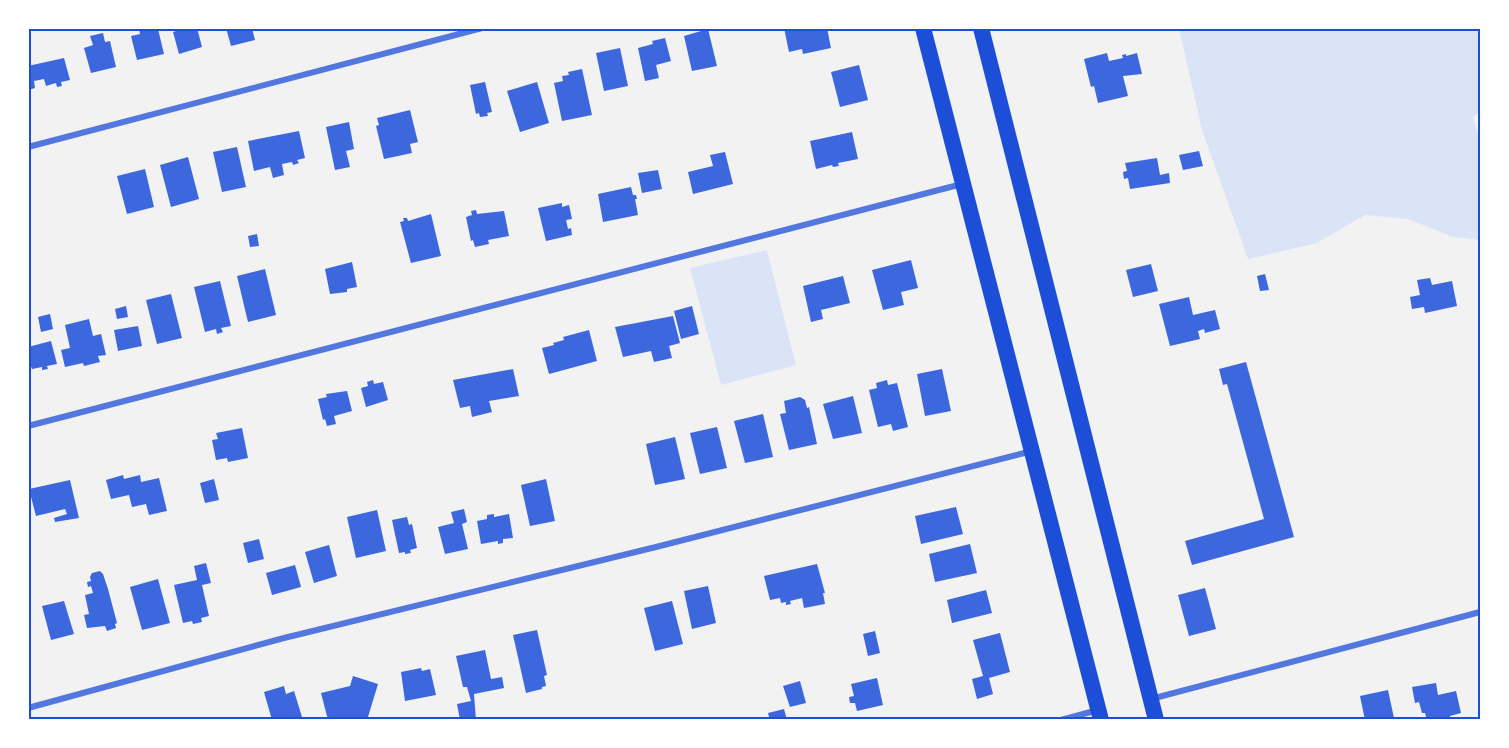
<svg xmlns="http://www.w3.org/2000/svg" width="1509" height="748" viewBox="0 0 1509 748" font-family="'Golos Text',sans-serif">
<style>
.green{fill:#dbe4f7}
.building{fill:#3d67dc}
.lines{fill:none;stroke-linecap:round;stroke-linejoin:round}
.minor{stroke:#5277de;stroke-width:6}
.trunk{stroke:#1d4ed8;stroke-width:16}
.neatline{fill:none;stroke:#1d4ed8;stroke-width:2}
</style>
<rect width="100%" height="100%" fill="#f2f2f2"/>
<g class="green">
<polygon points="1179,29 1480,29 1480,111 1473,117 1480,142 1480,240 1453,237 1408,219 1365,215 1317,243 1248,259 1202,130"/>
<polygon points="767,250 796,365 721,385 690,268"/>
</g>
<g class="building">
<polygon points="139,28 158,29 164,54 137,60 131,36 140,34"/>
<polygon points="186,28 197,28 202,47 179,54 173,32"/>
<polygon points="226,28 252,28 255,40 231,46"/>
<polygon points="784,28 827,28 831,48 803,54 802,49 789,52"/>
<polygon points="708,29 717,66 692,71 684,36"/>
<polygon points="103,33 105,42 110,41 116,67 91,73 84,48 93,45 90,36"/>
<polygon points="665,38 671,61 656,65 659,78 645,81 638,48 653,44 652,41"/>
<polygon points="620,48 628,86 604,91 596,53"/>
<polygon points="1107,53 1109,61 1123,58 1122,55 1126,54 1126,56 1137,53 1142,74 1123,76 1128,96 1098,103 1094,86 1091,87 1084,59"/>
<polygon points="64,58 70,80 61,82 62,86 57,87 56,83 46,86 44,79 34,81 35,88 28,90 28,66"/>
<polygon points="859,65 868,100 840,107 831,72"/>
<polygon points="582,69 592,115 562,121 554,83 563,81 562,76 569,75 568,72"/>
<polygon points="485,82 492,112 487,113 488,116 480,117 479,113 476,114 470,85"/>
<polygon points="537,82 549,123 520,132 507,91"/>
<polygon points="410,110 418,142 410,144 412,153 384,159 376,126 379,125 377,118"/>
<polygon points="349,122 354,149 346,151 350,167 335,170 326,127"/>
<polygon points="299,131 305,158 297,160 299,163 293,165 292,162 282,164 284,175 273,178 270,167 254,171 248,141"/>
<polygon points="852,132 858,159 838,163 839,166 833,167 832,165 816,169 810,141"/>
<polygon points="237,147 246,187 222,192 213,152"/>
<polygon points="1199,151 1203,166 1183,170 1179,155"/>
<polygon points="725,152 733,184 693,194 688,172 713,166 710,155"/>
<polygon points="188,157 199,199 171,207 160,165"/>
<polygon points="1157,158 1160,175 1169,173 1170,183 1130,189 1128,178 1124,179 1123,172 1127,171 1125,163"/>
<polygon points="145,169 154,207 127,214 117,176"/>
<polygon points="658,170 662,189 642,193 638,173"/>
<polygon points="631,187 633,195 636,195 637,199 635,199 638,215 603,222 598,194"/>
<polygon points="562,203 562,207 569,205 572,219 566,220 568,229 571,228 572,235 546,241 538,208"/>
<polygon points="476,210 477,214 504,211 509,236 488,240 489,244 475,247 473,240 471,241 466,217 472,215 471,211"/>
<polygon points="431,214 441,256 411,263 400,222 404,221 403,218 407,218 408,221"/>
<polygon points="257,234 259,246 250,247 248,236"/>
<polygon points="911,260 918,288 901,292 904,305 883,310 872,270"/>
<polygon points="352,262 357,287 347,289 347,292 330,294 325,269"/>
<polygon points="1151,264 1158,291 1133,297 1126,270"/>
<polygon points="265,269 276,315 248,322 237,276"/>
<polygon points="1265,274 1269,290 1260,291 1257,276"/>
<polygon points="843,276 850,303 821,310 823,319 811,322 803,286"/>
<polygon points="1430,278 1432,285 1452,281 1457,306 1425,313 1424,307 1412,309 1410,297 1420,295 1417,280"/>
<polygon points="220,281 231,326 221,328 223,332 217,334 216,329 205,332 194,287"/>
<polygon points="171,294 182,338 157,344 146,300"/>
<polygon points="1189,297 1193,315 1215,310 1220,329 1205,333 1204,329 1198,331 1200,339 1170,346 1159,304"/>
<polygon points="126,306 128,317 117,319 115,309"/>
<polygon points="692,306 699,334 681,339 674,311"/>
<polygon points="50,314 53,329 41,332 38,317"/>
<polygon points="673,316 680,343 669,346 672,358 654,362 651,351 623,357 615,327"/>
<polygon points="89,319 93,336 101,334 106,355 98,356 100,362 84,366 83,363 65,367 61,350 70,348 65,325"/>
<polygon points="138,326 142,346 118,351 114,330"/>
<polygon points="589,330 597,361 549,374 542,348 554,345 553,343 564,340 563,337"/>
<polygon points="51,341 57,364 47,366 48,369 42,370 42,367 32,369 28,360 28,347"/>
<polygon points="1246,362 1294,537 1192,565 1185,541 1264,519 1227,384 1223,385 1219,369"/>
<polygon points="513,369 519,396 489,401 492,412 472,417 470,406 460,408 453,380"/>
<polygon points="942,369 951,411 925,416 917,374"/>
<polygon points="373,380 374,384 383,382 388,400 366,407 361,388 368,386 367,382"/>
<polygon points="887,380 888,385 897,383 908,427 893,431 891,424 878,427 869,390 877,388 876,383"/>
<polygon points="347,391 352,411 334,416 336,424 327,426 325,419 323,420 318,399 327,397 326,394"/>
<polygon points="853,396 862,433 833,439 823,404"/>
<polygon points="800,397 805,400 807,408 809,407 817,444 789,450 780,414 786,413 784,401"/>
<polygon points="763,414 773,457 745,463 734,421"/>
<polygon points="717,427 727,468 700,474 690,433"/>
<polygon points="242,428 248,458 228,462 227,458 216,460 212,440 218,439 216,433"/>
<polygon points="675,437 685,479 655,485 646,444"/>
<polygon points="123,475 124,479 140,475 141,482 159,478 167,511 149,515 146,504 132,507 129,495 111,499 106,480"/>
<polygon points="214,479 219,500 205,503 200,483"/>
<polygon points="546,479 555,521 530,526 521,485"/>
<polygon points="70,480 79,518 55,522 54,518 67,514 65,509 36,516 29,489"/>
<polygon points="956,507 963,534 921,544 915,516"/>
<polygon points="464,509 467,522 462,524 468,549 445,554 438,527 454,523 451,512"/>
<polygon points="377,510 386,551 356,558 347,517"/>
<polygon points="494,514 494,517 509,514 513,538 503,539 503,543 498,544 498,541 481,544 477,521 487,519 487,515"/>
<polygon points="407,517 409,525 412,524 417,548 410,550 411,553 405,554 405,552 399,553 392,520"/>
<polygon points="259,539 264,559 248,563 243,543"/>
<polygon points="970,544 977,573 935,582 929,554"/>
<polygon points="329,545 337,576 314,583 305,552"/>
<polygon points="206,563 211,583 202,585 209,616 201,618 202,622 193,624 192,621 183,623 174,585 197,580 194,566"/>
<polygon points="817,564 825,593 823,593 825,604 804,608 802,598 790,601 791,604 786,605 786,602 781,603 780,598 770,600 764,576"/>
<polygon points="295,565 301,587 272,595 266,573"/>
<polygon points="100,571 103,574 108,589 117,623 115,624 116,628 107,631 105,626 87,628 84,615 89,614 85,595 93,593 91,586 88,587 87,582 91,581 90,577 92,573"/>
<polygon points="158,579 170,623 142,630 130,587"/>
<polygon points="708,586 716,623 692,629 684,591"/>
<polygon points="1205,588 1216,629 1189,636 1178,595"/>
<polygon points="986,590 992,613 952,623 947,600"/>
<polygon points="64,601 74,634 51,640 42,606"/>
<polygon points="672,601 683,644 655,651 644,608"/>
<polygon points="537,630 547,675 544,676 546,686 542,687 542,689 526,693 513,635"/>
<polygon points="875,631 880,653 868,656 863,634"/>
<polygon points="1000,633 1010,672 989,678 993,694 977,699 972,679 983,676 973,640"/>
<polygon points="485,650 491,679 502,677 504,688 474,694 476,720 460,720 457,704 471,701 467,687 463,687 456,656"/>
<polygon points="421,668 422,671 430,669 436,695 405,701 401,672"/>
<polygon points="353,676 378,684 368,717 357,720 355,718 328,720 321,693 350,686"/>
<polygon points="877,678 883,705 857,711 855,703 850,703 849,697 854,696 851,684"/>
<polygon points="800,681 806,703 790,707 783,686"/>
<polygon points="1436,683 1438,695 1456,691 1461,713 1450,716 1450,720 1427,720 1425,713 1422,713 1419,702 1415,703 1412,687"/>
<polygon points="284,686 286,694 294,691 302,717 293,720 272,720 264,692"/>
<polygon points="1388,690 1394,718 1365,720 1360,696"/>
<polygon points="784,709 787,720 764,720 769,717 768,713"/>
</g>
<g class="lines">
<g class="minor">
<polyline points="28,147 482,28"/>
<polyline points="28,426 962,184"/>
<polyline points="1151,699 1480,612"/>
<polyline points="28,708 284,638 656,547 1032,451"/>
<polyline points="1061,720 1098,710"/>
</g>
<g class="trunk">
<polyline points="923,28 1101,720"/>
<polyline points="981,28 1156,720"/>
</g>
</g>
<rect width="1509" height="748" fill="none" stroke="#ffffff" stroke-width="60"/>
<rect x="30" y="30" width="1449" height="688" class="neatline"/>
</svg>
